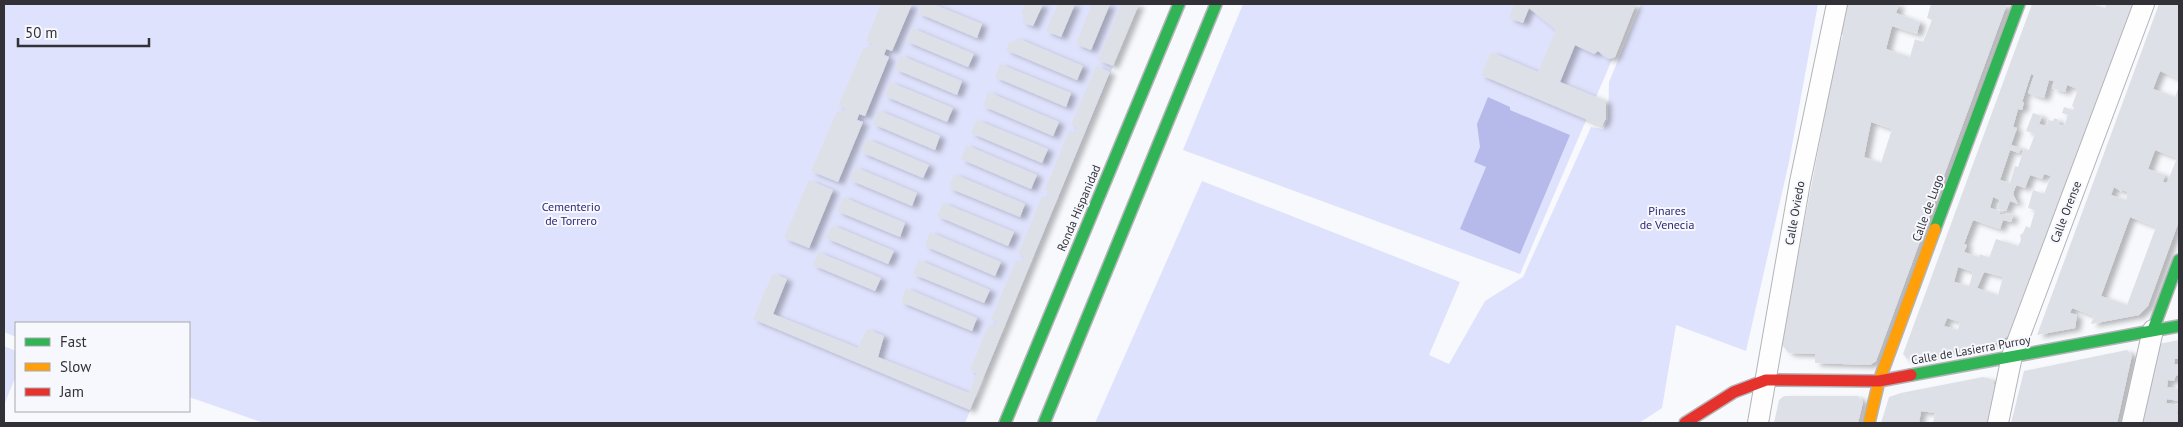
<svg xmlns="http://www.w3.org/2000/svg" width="2183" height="427" viewBox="0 0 2183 427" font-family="'PT Sans',sans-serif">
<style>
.green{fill:#dfe2fc}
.water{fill:#b6baeb}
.building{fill:#dee0e7;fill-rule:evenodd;filter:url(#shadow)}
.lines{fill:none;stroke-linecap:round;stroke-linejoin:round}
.street-casing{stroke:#b3b4b8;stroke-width:22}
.fast-casing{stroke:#b3b4b8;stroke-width:14}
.slow-casing{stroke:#b3b4b8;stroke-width:14}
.jam-casing{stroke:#b3b4b8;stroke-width:14}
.street{stroke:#fefeff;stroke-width:20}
.fast{stroke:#30b455;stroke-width:11}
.slow{stroke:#ff9f0a;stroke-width:11}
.jam{stroke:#e5322d;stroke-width:11}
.labels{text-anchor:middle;stroke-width:4;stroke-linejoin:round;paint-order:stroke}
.park-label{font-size:12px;fill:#2d2775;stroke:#f7f8fe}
.street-label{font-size:12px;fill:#313137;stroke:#f7f8fe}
</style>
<defs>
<filter id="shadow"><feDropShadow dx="5.5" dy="3" stdDeviation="2.5" flood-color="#0004"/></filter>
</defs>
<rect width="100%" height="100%" fill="#f8f9fd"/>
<g class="green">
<polygon points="4,4 1139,4 965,423 264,423 189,397 189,323 16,323 16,337 4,332"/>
<polygon points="1243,4 1636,4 1520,274 1183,150"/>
<polygon points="1641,4 1818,4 1789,162 1746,351 1676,325 1662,408 1639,423 1095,423 1202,181 1460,282 1429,355 1449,364 1485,301 1523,277 1591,127 1603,129 1608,120 1609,82"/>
<polygon points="4,346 16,351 16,376 4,405"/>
</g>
<polygon class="water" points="1488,97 1510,107 1510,110 1570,135 1520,254 1460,229 1486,167 1474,162 1480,147 1477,124"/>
<g class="building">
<polygon points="881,4 912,4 892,51 886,49 884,55 889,57 865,116 859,114 857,120 863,122 838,182 811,171 837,111 842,113 845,108 838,106 864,47 869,49 872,43 866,41"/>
<polygon points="922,4 933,4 982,24 977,38 918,13"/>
<polygon points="1025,4 1043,4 1033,26 1022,22 1025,16 1021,14"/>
<polygon points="1058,4 1075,4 1061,37 1046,31"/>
<polygon points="1092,4 1110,4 1091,50 1076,44"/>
<polygon points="1121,4 1139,4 1113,66 1098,60"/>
<polygon points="1509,4 1636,4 1615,57 1610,59 1605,57 1598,51 1594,54 1575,45 1560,82 1606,101 1606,118 1602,126 1481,75 1491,52 1538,72 1556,30 1529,8 1523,23 1509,18 1514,6"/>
<path d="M1846,4H1899L1896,13L1920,22L1917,34L1892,26L1886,49L1910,57L1915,39L1923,42L1932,20L1927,18L1931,4H2007L1876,361L1870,365L1815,363V354L1789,353L1781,344L1837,52L1843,35L1840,34ZM1871,122L1892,129L1881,163L1864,157Z"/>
<path d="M2032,4H2091L2105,8L2106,4H2134L2010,334L2000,342L1907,359L1903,354ZM2031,74L2034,75L2028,93L2044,98L2049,80L2054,81L2052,88L2065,92L2067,85L2078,89L2072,106L2074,107L2073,110L2064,107L2062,113L2068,115L2064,126L2058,124L2059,120L2054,118L2053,121L2048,120L2046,126L2039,124L2042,116L2033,113L2026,131L2035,134L2029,150L2024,149L2018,167L2015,166L2010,183L2000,180L2010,150L2019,153L2021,148L2011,145L2017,128L2013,127L2018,109L2022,110L2024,102H2022ZM2044,174L2051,176L2044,194L2033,190L2028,208L2035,210L2030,228L2026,226L2023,233L2020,235L2021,240L2018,246L1996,239L1989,258L1980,254L1979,257L1964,252L1967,245L1964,244L1973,220L2000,229L2003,220L2011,222L2013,215L2006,213L2005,215L1999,214L2000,211L1990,208L1993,197L2000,200L1997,209L2006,211L2010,201L2018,204L2013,194L2016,185L2025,188L2030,175L2042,179ZM1958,267L1973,272L1969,286L1954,282ZM1984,272L2003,277L1998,295L1977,288ZM1947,318L1960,322L1958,330L1944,326Z"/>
<path d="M2159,4H2179V79L2160,71L2153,89L2175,97L2179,86V221L2148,306L2139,315L2091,324L2094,316L2072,308L2070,313L2077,315L2075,328L2037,335ZM2155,150L2177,158L2167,183L2163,182L2165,175L2148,169ZM2114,187L2122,192V190L2128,192L2126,200L2111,195ZM2130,217L2156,227L2127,305L2101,296Z"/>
<polygon points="912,28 974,54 968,67 906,41"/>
<polygon points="1017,38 1083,66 1077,80 1006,50 1009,42 1014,44"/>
<polygon points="900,55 962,81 957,95 895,69"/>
<polygon points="1000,64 1071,93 1066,107 995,77"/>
<polygon points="1096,66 1110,72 970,410 753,319 773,273 787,279 773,314 858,348 867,329 884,336 878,357 969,393 977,373 970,370 989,324 995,327 997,321 991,319 1016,260 1021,263 1024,256 1018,254 1042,196 1048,199 1050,193 1045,190 1069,131 1075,134 1077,127 1071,125"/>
<polygon points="890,82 953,108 947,122 885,96"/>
<polygon points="988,92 1059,122 1053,136 983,106"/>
<polygon points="878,110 940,136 935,150 873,124"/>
<polygon points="977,120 1048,149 1042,163 971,133"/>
<polygon points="867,139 929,165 923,178 861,152"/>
<polygon points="966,145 1037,175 1031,189 961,159"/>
<polygon points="855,167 917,193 912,206 850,180"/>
<polygon points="954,174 1025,204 1020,217 949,188"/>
<polygon points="809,180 833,190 809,248 784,238"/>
<polygon points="843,197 905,223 900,237 837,211"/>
<polygon points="943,203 1014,232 1008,246 937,216"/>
<polygon points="832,225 894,251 888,264 826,238"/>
<polygon points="930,232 1001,262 995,276 925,246"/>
<polygon points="818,252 881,278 875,291 813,265"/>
<polygon points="919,260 990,290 984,303 913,274"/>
<polygon points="906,288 977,318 972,331 901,302"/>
<polygon points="2179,340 2179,358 2175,359 2174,364 2179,365 2179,376 2176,375 2174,381 2168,380 2167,387 2179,389 2179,401 2167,399 2166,403 2179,405 2177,414 2179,415 2179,423 2141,423 2158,344"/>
<polygon points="2127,350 2132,355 2117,423 2011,423 2024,371"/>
<polygon points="1983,377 1991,379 1995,386 1988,423 1933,423 1935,413 1921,411 1919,423 1881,423 1889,397 1901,393"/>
<polygon points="1784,396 1858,396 1863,402 1858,423 1774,423 1779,400"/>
</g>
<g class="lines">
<defs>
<g id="street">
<polyline points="1758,423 1800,182 1837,4"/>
<polyline points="1998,423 2012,356 2144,4"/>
<polyline points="2132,423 2153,330"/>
</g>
<g id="fast">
<polyline points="1935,229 2019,4"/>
<polyline points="2153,330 2179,260"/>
<polyline points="1911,375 2179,326"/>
<polyline points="1005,423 1179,4"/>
<polyline points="1044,423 1216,4"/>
</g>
<polyline id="slow" points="1869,423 1879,381 1935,229"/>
<polyline id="jam" points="1685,423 1734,392 1766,380 1879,381 1911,375"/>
</defs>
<use href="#street" class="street-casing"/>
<use href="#fast" class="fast-casing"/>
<use href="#slow" class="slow-casing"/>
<use href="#jam" class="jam-casing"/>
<use href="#street" class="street"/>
<use href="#fast" class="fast"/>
<use href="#slow" class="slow"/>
<use href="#jam" class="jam"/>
</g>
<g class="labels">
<g class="park-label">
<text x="571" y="211">Cementerio<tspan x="571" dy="14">de Torrero</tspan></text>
<text x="1667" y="215">Pinares<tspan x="1667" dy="14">de Venecia</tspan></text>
</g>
<g class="street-label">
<text transform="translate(1079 208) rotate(-67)" y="4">Ronda Hispanidad</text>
<text transform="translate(1928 208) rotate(-70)" y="4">Calle de Lugo</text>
<text transform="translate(2066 212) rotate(-69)" y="4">Calle Orense</text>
<text transform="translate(1795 213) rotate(-80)" y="4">Calle Oviedo</text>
<text transform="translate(1971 350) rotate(-10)" y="4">Calle de Lasierra Purroy</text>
</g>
</g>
<rect width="2183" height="427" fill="none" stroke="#313137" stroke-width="10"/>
<rect x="15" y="322" width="175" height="90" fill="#f7f8fe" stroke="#a8a8ae"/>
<rect x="25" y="338" width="25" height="8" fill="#30b455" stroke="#a8a8ae"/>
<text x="60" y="347" font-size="15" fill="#313137">Fast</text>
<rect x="25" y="363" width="25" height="8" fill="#ff9f0a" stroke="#a8a8ae"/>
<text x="60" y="372" font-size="15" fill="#313137">Slow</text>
<rect x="25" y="388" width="25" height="8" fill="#e5322d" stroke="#a8a8ae"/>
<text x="60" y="397" font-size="15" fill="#313137">Jam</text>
<path d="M18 38v8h131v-8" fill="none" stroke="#313137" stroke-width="2.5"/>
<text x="25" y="38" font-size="15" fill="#313137" stroke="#f7f8fe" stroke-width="4" paint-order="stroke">50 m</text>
</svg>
